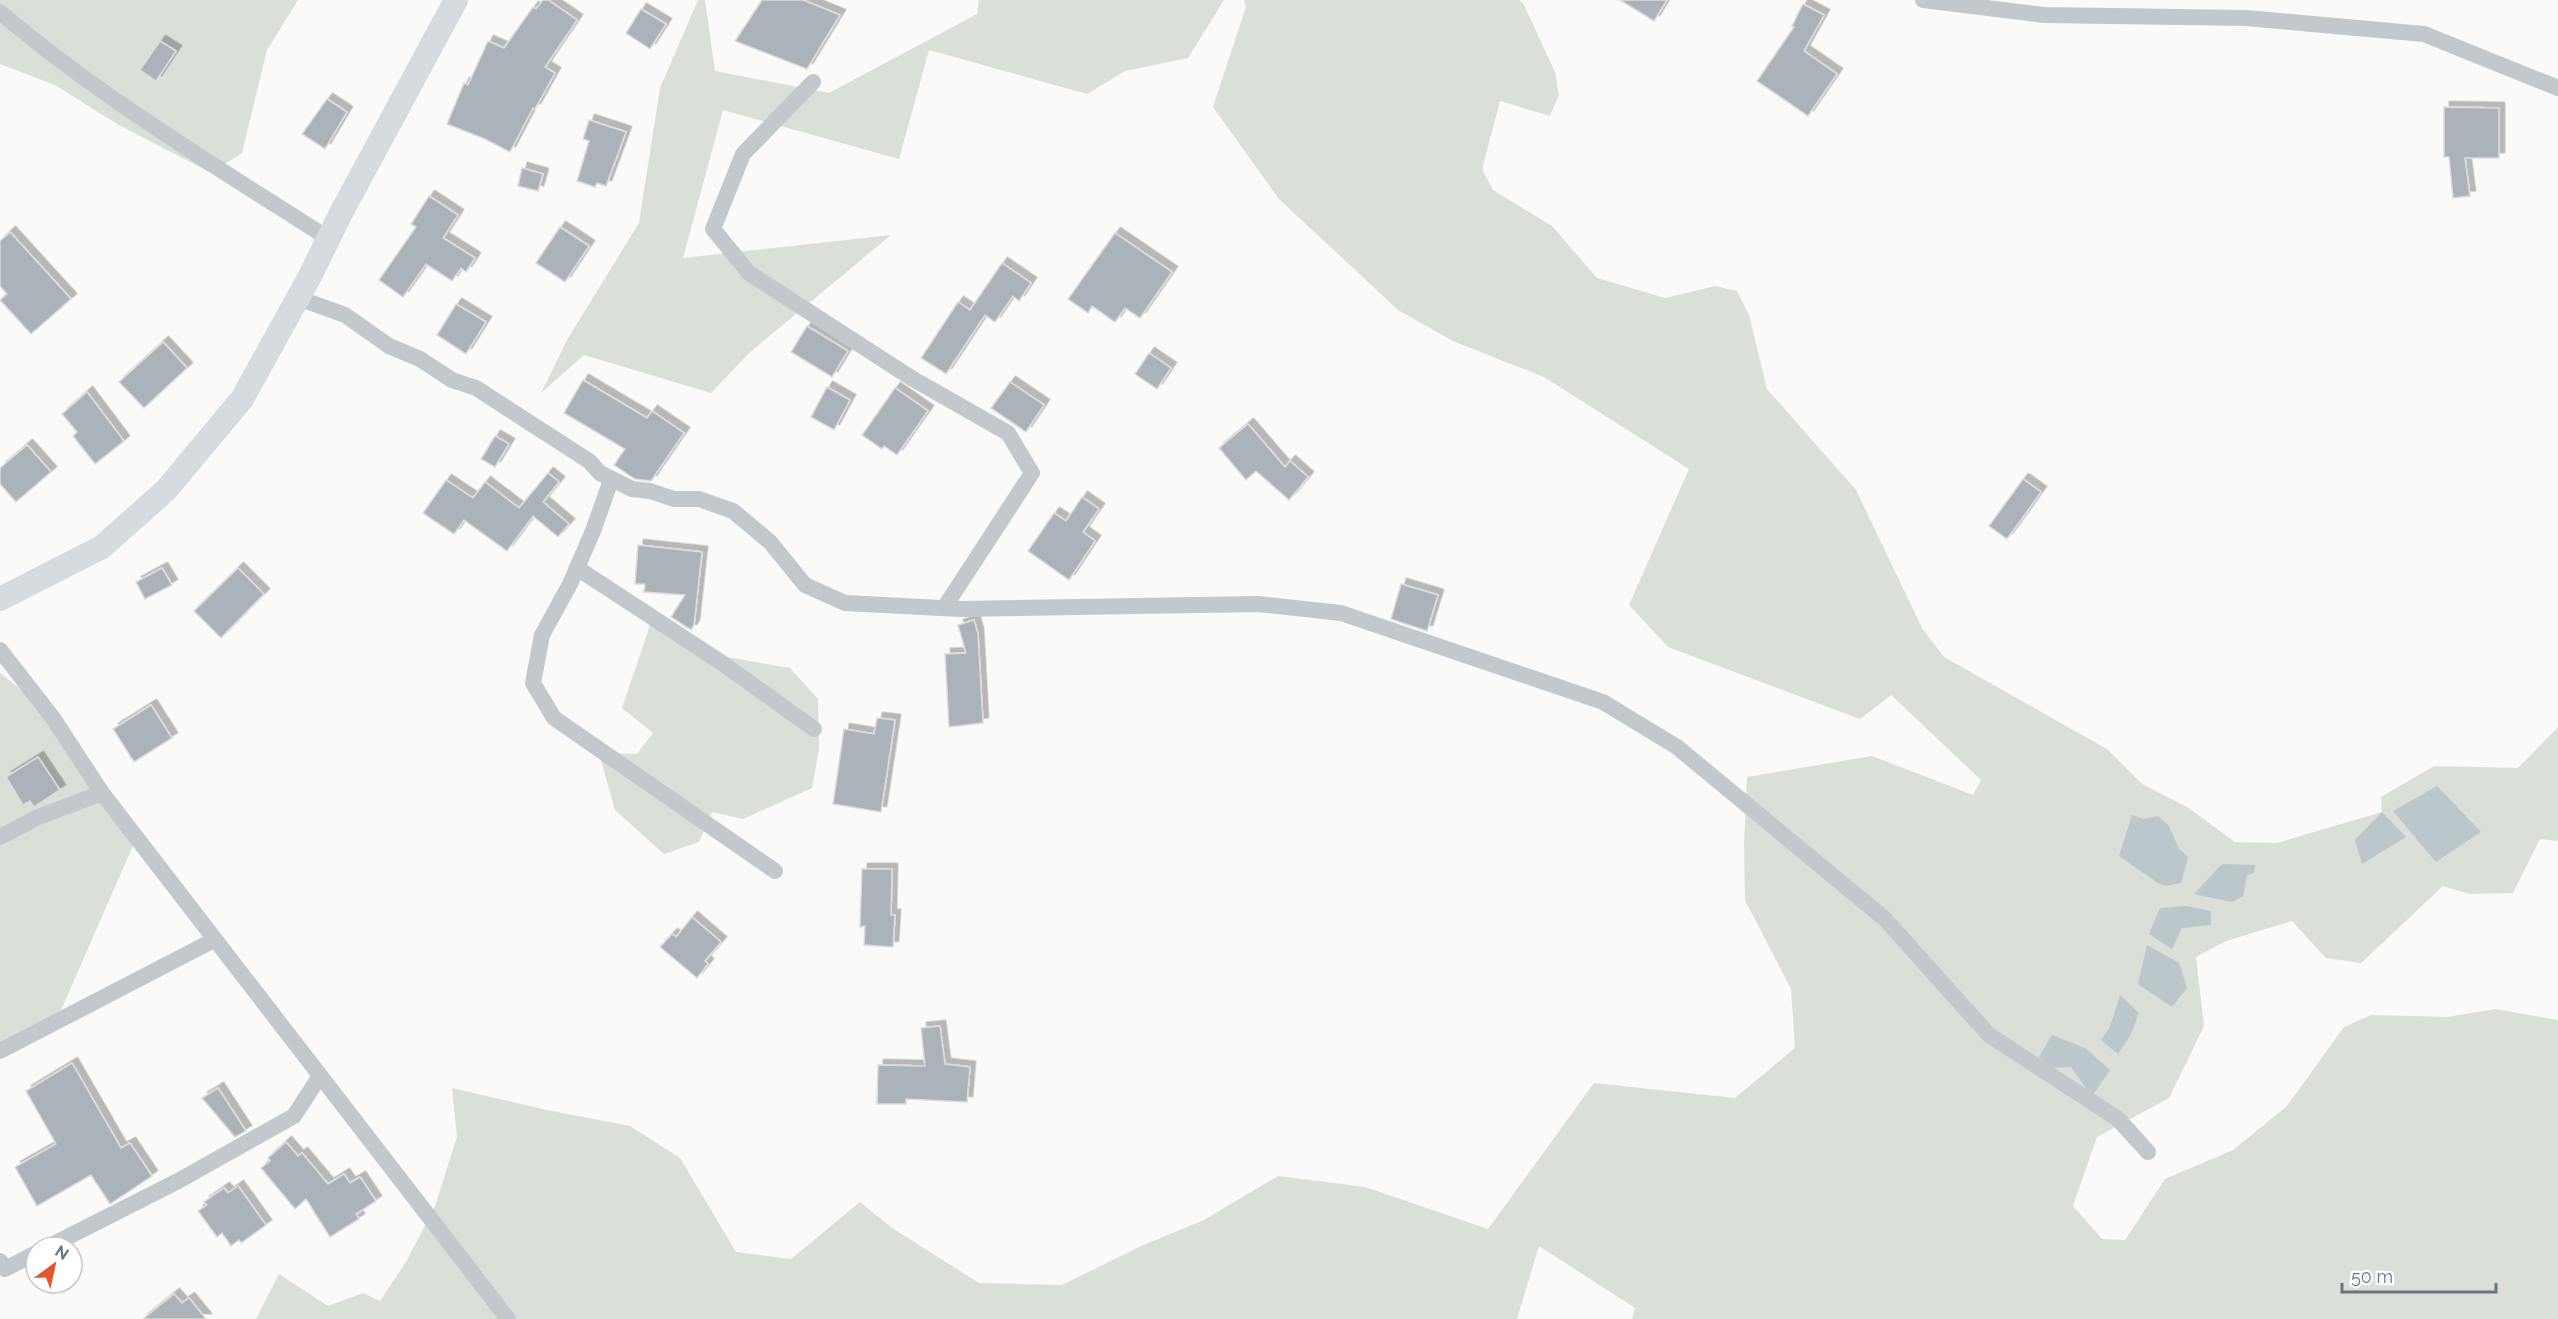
<svg xmlns="http://www.w3.org/2000/svg" width="2558" height="1319" viewBox="0 0 2558 1319" font-family="Raleway,sans-serif">
<style>
.green{fill:#dadfd7}
.water{fill:#bbc7cb}
.building{fill:#aab3b9;stroke:#dcdcda;stroke-width:1.5;filter:url(#shadow)}
.lines{fill:none;stroke-linecap:round;stroke-linejoin:round}
.street{stroke:#c3c8cc;stroke-width:16}
.secondary{stroke:#d6dbdf;stroke-width:24}
</style>
<defs>
<filter id="shadow"><feDropShadow dx="5.5" dy="-5.5" stdDeviation="0" flood-color="#0004"/></filter>
</defs>
<rect width="100%" height="100%" fill="#fafaf8"/>
<g class="green">
<polygon points="0,0 298,0 267,50 242,153 211,173 117,124 55,85 0,64"/>
<polygon points="698,0 705,0 715,71 829,93 977,14 979,0 1224,0 1188,58 1125,71 1087,94 929,50 899,159 723,110 683,258 891,235 749,353 711,393 584,355 541,393 567,340 639,223 660,88"/>
<polygon points="1244,0 1519,0 1523,3 1555,72 1559,95 1550,116 1500,101 1482,169 1493,190 1552,226 1597,278 1665,298 1715,286 1737,291 1749,315 1767,389 1856,490 1922,628 1944,657 2107,749 2142,784 2187,807 2235,842 2277,843 2382,812 2381,797 2434,766 2518,768 2558,727 2558,841 2540,839 2513,893 2470,894 2443,886 2361,963 2326,958 2292,921 2226,941 2196,957 2204,1026 2169,1098 2097,1137 2073,1206 2102,1239 2125,1240 2165,1179 2233,1150 2287,1106 2344,1027 2371,1015 2447,1017 2495,1009 2558,1020 2558,1319 1632,1319 1635,1308 1539,1246 1517,1319 256,1319 279,1274 328,1306 363,1293 380,1301 406,1262 435,1206 457,1137 452,1088 547,1110 630,1126 680,1158 736,1252 791,1259 860,1202 892,1228 979,1283 1062,1285 1139,1247 1204,1220 1278,1176 1365,1187 1488,1229 1594,1083 1735,1098 1795,1048 1791,989 1745,900 1744,844 1747,777 1872,756 1973,795 1981,780 1891,695 1860,719 1668,647 1629,605 1689,469 1544,377 1453,341 1398,310 1279,199 1213,107 1246,7"/>
<polygon points="651,622 715,655 790,668 818,699 819,749 812,788 743,819 712,812 699,842 664,854 615,810 599,753 637,754 653,733 622,708"/>
<polygon points="0,673 53,715 136,839 61,1010 0,1048"/>
</g>
<g class="water">
<polygon points="2437,786 2481,832 2436,862 2393,811"/>
<polygon points="2382,812 2406,837 2362,864 2355,840"/>
<polygon points="2132,815 2143,819 2158,816 2169,826 2179,849 2188,857 2181,883 2165,886 2158,883 2119,856"/>
<polygon points="2222,864 2255,865 2254,873 2247,875 2243,896 2232,902 2194,894"/>
<polygon points="2186,906 2211,911 2211,925 2182,928 2172,949 2149,934 2160,908"/>
<polygon points="2147,945 2179,963 2187,988 2172,1007 2138,984"/>
<polygon points="2120,995 2139,1013 2131,1034 2118,1054 2101,1040 2110,1027"/>
<polygon points="2052,1035 2085,1048 2110,1070 2092,1096 2071,1067 2049,1068 2039,1057"/>
</g>
<g class="building">
<polygon points="543,0 548,0 577,20 545,67 555,73 535,109 533,108 510,152 485,139 447,124 464,83 468,85 488,41 504,48 533,7 536,9"/>
<polygon points="762,0 803,0 840,15 807,69 735,41"/>
<polygon points="1620,0 1667,0 1654,21"/>
<polygon points="1803,4 1824,15 1804,51 1837,74 1808,116 1757,81 1794,27 1792,26"/>
<polygon points="641,9 666,24 650,49 626,33"/>
<polygon points="160,41 176,51 156,81 140,70"/>
<polygon points="327,99 347,112 325,149 302,134"/>
<polygon points="2444,107 2499,108 2499,158 2465,158 2470,196 2453,198 2449,157 2444,157"/>
<polygon points="589,120 626,132 606,186 597,183 595,187 577,181 589,141 583,139"/>
<polygon points="522,168 543,174 538,191 518,186"/>
<polygon points="429,196 458,215 443,238 475,258 466,272 461,268 452,281 426,264 403,297 379,280 416,227 411,224"/>
<polygon points="560,227 589,246 565,282 536,263"/>
<polygon points="10,232 71,299 31,334 0,300 7,294 0,286 0,241"/>
<polygon points="1115,233 1172,272 1140,318 1125,308 1115,322 1092,306 1088,313 1068,299"/>
<polygon points="1002,263 1031,283 1019,301 1013,296 995,322 985,315 946,374 921,358 958,302 970,310"/>
<polygon points="456,304 486,322 466,354 437,335"/>
<polygon points="807,326 848,351 832,377 791,352"/>
<polygon points="163,342 187,368 144,408 119,382"/>
<polygon points="1149,353 1171,368 1157,389 1135,374"/>
<polygon points="583,380 647,418 652,411 684,433 651,481 635,479 614,465 625,449 564,413"/>
<polygon points="1010,382 1044,405 1026,432 991,408"/>
<polygon points="827,387 850,400 834,430 811,417"/>
<polygon points="895,388 928,411 897,455 884,446 882,449 862,435"/>
<polygon points="87,392 124,441 95,464 73,436 77,432 62,414"/>
<polygon points="1248,424 1285,467 1290,461 1308,477 1289,500 1256,471 1246,480 1219,448"/>
<polygon points="495,436 509,444 495,467 481,459"/>
<polygon points="27,445 51,472 16,502 0,484 0,468"/>
<polygon points="548,473 559,482 543,502 569,524 558,537 533,516 507,551 464,520 454,534 423,513 446,480 473,498 485,482 519,508"/>
<polygon points="2023,479 2041,492 2007,539 1989,526"/>
<polygon points="1082,497 1099,509 1083,532 1095,541 1069,580 1028,551 1054,513 1066,521"/>
<polygon points="638,545 702,552 694,625 691,630 671,617 685,595 644,592 645,584 635,584"/>
<polygon points="162,568 172,585 145,599 136,582"/>
<polygon points="238,568 264,594 221,638 194,611"/>
<polygon points="1401,584 1438,595 1427,631 1391,619"/>
<polygon points="974,620 978,634 983,723 949,727 945,654 966,653 958,625"/>
<polygon points="151,705 172,738 134,762 113,729"/>
<polygon points="877,718 895,720 881,812 833,804 844,729 874,734"/>
<polygon points="38,757 60,790 34,807 30,801 23,805 6,777"/>
<polygon points="862,869 892,869 891,915 895,915 893,947 864,945 865,926 860,927"/>
<polygon points="692,917 721,942 705,961 708,964 697,978 660,947 672,934 676,937"/>
<polygon points="940,1026 945,1064 970,1067 967,1102 906,1099 906,1104 877,1104 878,1065 925,1066 921,1028"/>
<polygon points="72,1063 121,1148 130,1143 152,1176 110,1204 91,1175 37,1206 15,1167 56,1144 26,1091"/>
<polygon points="218,1088 246,1131 235,1137 202,1098"/>
<polygon points="286,1142 298,1156 302,1153 328,1184 344,1174 350,1183 360,1177 376,1201 356,1214 359,1219 330,1237 306,1199 295,1209 261,1168 270,1161 268,1158"/>
<polygon points="238,1186 266,1225 241,1243 239,1240 231,1246 222,1233 217,1237 198,1211 207,1205 204,1202 224,1188 228,1193"/>
<polygon points="174,1294 182,1303 189,1298 206,1319 143,1319"/>
</g>
<g class="lines">
<g class="street">
<polyline points="1923,0 2044,15 2246,18 2424,34 2558,88"/>
<path d="M0,12C101,98 217,167 329,239"/>
<polyline points="813,82 743,154 713,229 749,273 913,379 1008,433 1032,473 944,608"/>
<polyline points="298,298 345,315 389,346 420,359 452,380 476,388 589,461 600,473 632,489 650,491 674,499 699,499 733,511 770,542 805,585 845,603 960,609 1258,604 1341,613 1603,702 1677,747 1885,919 1989,1035 2118,1119 2148,1152"/>
<polyline points="611,480 593,531 570,584 542,635 533,683 554,718 775,871"/>
<polyline points="577,568 722,663 814,729"/>
<polyline points="0,650 53,718 102,793 508,1319"/>
<polyline points="0,837 38,817 102,793"/>
<polyline points="0,1051 214,940"/>
<polyline points="48,1247 178,1181 294,1116 320,1076"/>
<polyline points="0,1261 5,1269 36,1253"/>
</g>
<polyline class="secondary" points="0,599 102,547 166,490 242,399 310,276 341,213 456,0"/>
</g>
<g transform="translate(54 1265) rotate(33)"><circle r="28" fill="#ffffff" stroke="#c1c8cd" stroke-width="1.5"/>
<path d="M0-4.5L10 22L0 15L-10 22Z" fill="#e4572e"/>
<text y="-9" font-size="16" font-weight="bold" text-anchor="middle" fill="#657683">N</text>
</g>
<path d="M2342 1283v9h154v-9" fill="none" stroke="#657683" stroke-width="3"/>
<text x="2351" y="1283" font-size="18" fill="#657683" stroke="#ffffff" stroke-width="4.5" paint-order="stroke">50 m</text>
</svg>
